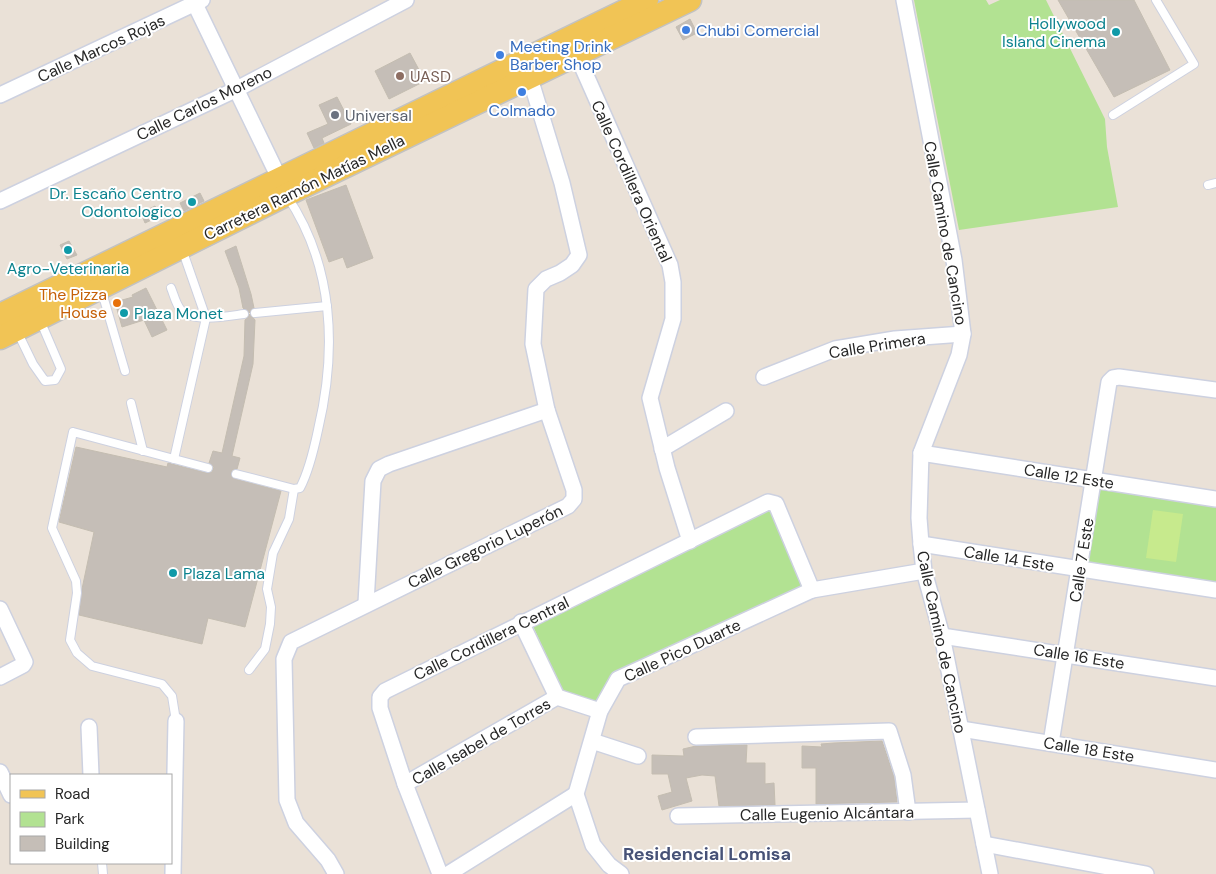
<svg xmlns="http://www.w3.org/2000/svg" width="1216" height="874" viewBox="0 0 1216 874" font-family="'DM Sans',sans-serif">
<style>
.green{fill:#b2e292}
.pitch{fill:#c7ea8d}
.building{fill:#c5beb7;stroke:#c4bdb1}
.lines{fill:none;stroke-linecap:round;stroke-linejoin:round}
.service-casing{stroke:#cdd1e0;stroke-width:10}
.minor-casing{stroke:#cdd1e0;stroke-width:18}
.primary-casing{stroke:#c2c2c2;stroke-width:25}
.service{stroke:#fff;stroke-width:8}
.minor{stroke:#fff;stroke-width:15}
.primary{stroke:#f1c455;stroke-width:22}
.shop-dot{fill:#3f7fe0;stroke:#fff;stroke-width:2}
.culture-dot{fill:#0f9aa8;stroke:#fff;stroke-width:2}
.education-dot{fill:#8d6e63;stroke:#fff;stroke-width:2}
.worship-dot{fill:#6b7280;stroke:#fff;stroke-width:2}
.food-dot{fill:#e8710a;stroke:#fff;stroke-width:2}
.labels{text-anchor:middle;stroke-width:4;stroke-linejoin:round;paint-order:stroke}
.culture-label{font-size:16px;fill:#0d838f;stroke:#fff;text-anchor:end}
.shop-label{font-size:16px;fill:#366cbe;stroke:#fff;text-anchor:start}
.street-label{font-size:16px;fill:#262626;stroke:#fff}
.education-label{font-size:16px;fill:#785e54;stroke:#fff;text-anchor:start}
.worship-label{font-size:16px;fill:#5b616d;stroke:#fff;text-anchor:start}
.food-label{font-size:16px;fill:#c56008;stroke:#fff;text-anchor:end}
.neighbourhood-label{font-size:18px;font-weight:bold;fill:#475277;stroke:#fff}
</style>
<rect width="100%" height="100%" fill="#eae1d7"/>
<g class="green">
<polygon points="914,0 986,0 989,5 1000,0 1046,0 1105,119 1107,147 1118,207 959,230"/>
<polygon points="1097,486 1216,504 1216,586 1084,565"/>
<polygon points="768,506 805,585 629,665 613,675 596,702 565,696 532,624"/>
</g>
<polygon class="pitch" points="1153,510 1183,514 1176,562 1146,558"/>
<g class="building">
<polygon points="1058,0 1134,0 1170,70 1114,97"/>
<polygon points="690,19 697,33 683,40 676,27"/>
<polygon points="410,53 425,81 389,99 375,71"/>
<polygon points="337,97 351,124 322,138 324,143 314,148 307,133 328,124 319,105"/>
<polygon points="346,185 373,258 347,268 343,257 329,262 306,200"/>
<polygon points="200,193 204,201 184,211 180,203"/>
<polygon points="155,206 160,216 145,223 141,213"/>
<polygon points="69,241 77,255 67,259 60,245"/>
<polygon points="236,246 251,294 254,308 249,313 243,308 239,288 225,251"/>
<polygon points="146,288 167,330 152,337 144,320 122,327 115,302 133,297 132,295"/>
<polygon points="250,314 255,320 253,364 232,456 240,458 237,469 232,470 231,475 235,479 281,491 245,627 208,618 202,644 79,615 82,589 94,532 59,522 76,447 167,467 168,463 207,473 212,472 214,467 209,463 213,451 222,453 244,356 245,320"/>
<polygon points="882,741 894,777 897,802 816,804 816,768 802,768 802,746 822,747 821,744 834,743"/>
<polygon points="747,745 746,763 765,763 765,784 774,783 775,805 719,806 715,776 702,775 686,778 692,801 662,810 658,796 672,792 668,774 652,774 652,755 684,756 683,749 696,746"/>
</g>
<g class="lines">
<defs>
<g id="service">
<polyline points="1113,115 1194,64 1156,0"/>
<polyline points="1208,185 1216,183"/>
<path d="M171,288C174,295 176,305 181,310C192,323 228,316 244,314"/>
<polyline points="101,289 125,371"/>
<polyline points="255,313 327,306"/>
<polyline points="17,331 33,364 45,381 55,380 61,369 40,320"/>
<polyline points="131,403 143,451"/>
<polyline points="174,459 208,468"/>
<path d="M236,474L294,489L300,488C309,471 314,449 318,430C337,350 334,266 287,196"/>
<polyline points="249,670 265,649 270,624 271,607 267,589 273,553 289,519 294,489"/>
<polyline points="176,721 172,696 162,684 92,666 77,653 70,640 77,593 76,581 52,528 73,432 174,459 206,318 182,249"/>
<polyline points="102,863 103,874"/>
</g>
<g id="minor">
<polyline points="193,0 283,186"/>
<polyline points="904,0 954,260 963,334 959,355 921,453 919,518 921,544 924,571 942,636 990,874"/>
<polyline points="577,55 670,265 673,282 673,319 650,398 667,468 690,541"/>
<polyline points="0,95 202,0"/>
<polyline points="0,201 237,89 406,0"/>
<polyline points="764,377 835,349 895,339 963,334"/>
<polyline points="662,449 726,411"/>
<polyline points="921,453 1216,499"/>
<polyline points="921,544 1216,590"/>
<polyline points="366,603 373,481 379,469 389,464 547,410"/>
<polyline points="0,609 25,662 23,665 0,677"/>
<polyline points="521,622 557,697 600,711"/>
<polyline points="942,636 1216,678"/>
<polyline points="89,727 91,775"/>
<polyline points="961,729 1216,770"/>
<polyline points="696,737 889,731 903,775 908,812"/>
<polyline points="592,741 638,756"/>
<polyline points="1051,743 1109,382 1113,378 1119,377 1216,390"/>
<polyline points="0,772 11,795"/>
<polyline points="405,784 557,697"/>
<polyline points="678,816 977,810"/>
<polyline points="984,844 1146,874"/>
<polyline points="173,874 176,721"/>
<polyline points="336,874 328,860 296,823 287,800 284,659 291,642 568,506 574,499 574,490 547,410 533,344 536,289 546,279 560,273 572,265 579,255 562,183 530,78"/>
<polyline points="440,874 405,784 380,708 380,697 385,691 768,502 776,504 812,590"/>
<polyline points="448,874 576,794"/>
<polyline points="621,874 609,865 593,845 576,794 600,711 618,679 812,590 924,571"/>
</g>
<g id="primary">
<polyline points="0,315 647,0"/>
<polyline points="0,338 286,195 690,0"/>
</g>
</defs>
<use href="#service" class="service-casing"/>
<use href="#minor" class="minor-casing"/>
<use href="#primary" class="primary-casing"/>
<use href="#service" class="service"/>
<use href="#minor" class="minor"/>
<use href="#primary" class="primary"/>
</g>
<g class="shop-dot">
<circle cx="686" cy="30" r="5"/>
<circle cx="500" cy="55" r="5"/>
<circle cx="522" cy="92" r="5"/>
</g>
<g class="culture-dot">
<circle cx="1116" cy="32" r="5"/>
<circle cx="192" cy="202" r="5"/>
<circle cx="68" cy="250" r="5"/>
<circle cx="124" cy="313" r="5"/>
<circle cx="173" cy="573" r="5"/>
</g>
<circle class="education-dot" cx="400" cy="76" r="5"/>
<circle class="worship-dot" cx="335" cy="115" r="5"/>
<circle class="food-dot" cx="117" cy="303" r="5"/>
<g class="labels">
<g class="culture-label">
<text x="1106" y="29">Hollywood<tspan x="1106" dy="18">Island Cinema</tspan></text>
<text x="182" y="199">Dr. Escaño Centro<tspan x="182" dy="18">Odontologico</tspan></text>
<text x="68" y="274" text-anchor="middle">Agro-Veterinaria</text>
<text x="134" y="319" text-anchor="start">Plaza Monet</text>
<text x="183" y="579" text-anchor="start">Plaza Lama</text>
</g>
<g class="shop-label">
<text x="696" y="36">Chubi Comercial</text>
<text x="510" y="52">Meeting Drink<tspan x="510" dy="18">Barber Shop</tspan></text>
<text x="522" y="116" text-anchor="middle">Colmado</text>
</g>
<g class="street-label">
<text transform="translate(101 48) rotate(-25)" y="6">Calle Marcos Rojas</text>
<text transform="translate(204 103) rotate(-26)" y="6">Calle Carlos Moreno</text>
<text transform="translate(632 181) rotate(66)" y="6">Calle Cordillera Oriental</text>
<text transform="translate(304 187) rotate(-26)" y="6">Carretera Ramón Matías Mella</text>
<text transform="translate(946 233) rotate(80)" y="6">Calle Camino de Cancino</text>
<text transform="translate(877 345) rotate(-9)" y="6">Calle Primera</text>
<text transform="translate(1069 476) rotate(9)" y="6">Calle 12 Este</text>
<text transform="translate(485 546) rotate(-26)" y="6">Calle Gregorio Luperón</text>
<text transform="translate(1009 558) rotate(9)" y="6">Calle 14 Este</text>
<text transform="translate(1081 560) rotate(-81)" y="6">Calle 7 Este</text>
<text transform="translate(491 638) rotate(-26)" y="6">Calle Cordillera Central</text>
<text transform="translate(942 642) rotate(78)" y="6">Calle Camino de Cancino</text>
<text transform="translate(682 650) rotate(-25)" y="6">Calle Pico Duarte</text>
<text transform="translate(1079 656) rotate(9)" y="6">Calle 16 Este</text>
<text transform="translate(481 741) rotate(-30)" y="6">Calle Isabel de Torres</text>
<text transform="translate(1089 749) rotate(9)" y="6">Calle 18 Este</text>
<text transform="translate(827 813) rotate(-1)" y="6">Calle Eugenio Alcántara</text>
</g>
<g class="education-label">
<text x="410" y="82">UASD</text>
</g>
<g class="worship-label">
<text x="345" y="121">Universal</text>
</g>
<g class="food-label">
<text x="107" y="300">The Pizza<tspan x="107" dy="18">House</tspan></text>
</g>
<g class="neighbourhood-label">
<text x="707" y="860">Residencial Lomisa</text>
</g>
</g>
<rect x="10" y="774" width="162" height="90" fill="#ffffff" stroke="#a8a8a8"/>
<rect x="20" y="790" width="25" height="8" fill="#f1c455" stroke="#a8a8a8"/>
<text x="55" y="799" font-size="15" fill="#262626">Road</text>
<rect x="20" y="812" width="25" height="15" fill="#b2e292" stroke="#a8a8a8"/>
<text x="55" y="824" font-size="15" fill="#262626">Park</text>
<rect x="20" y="836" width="25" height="15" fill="#c5beb7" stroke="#a8a8a8"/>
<text x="55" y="849" font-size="15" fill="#262626">Building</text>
</svg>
